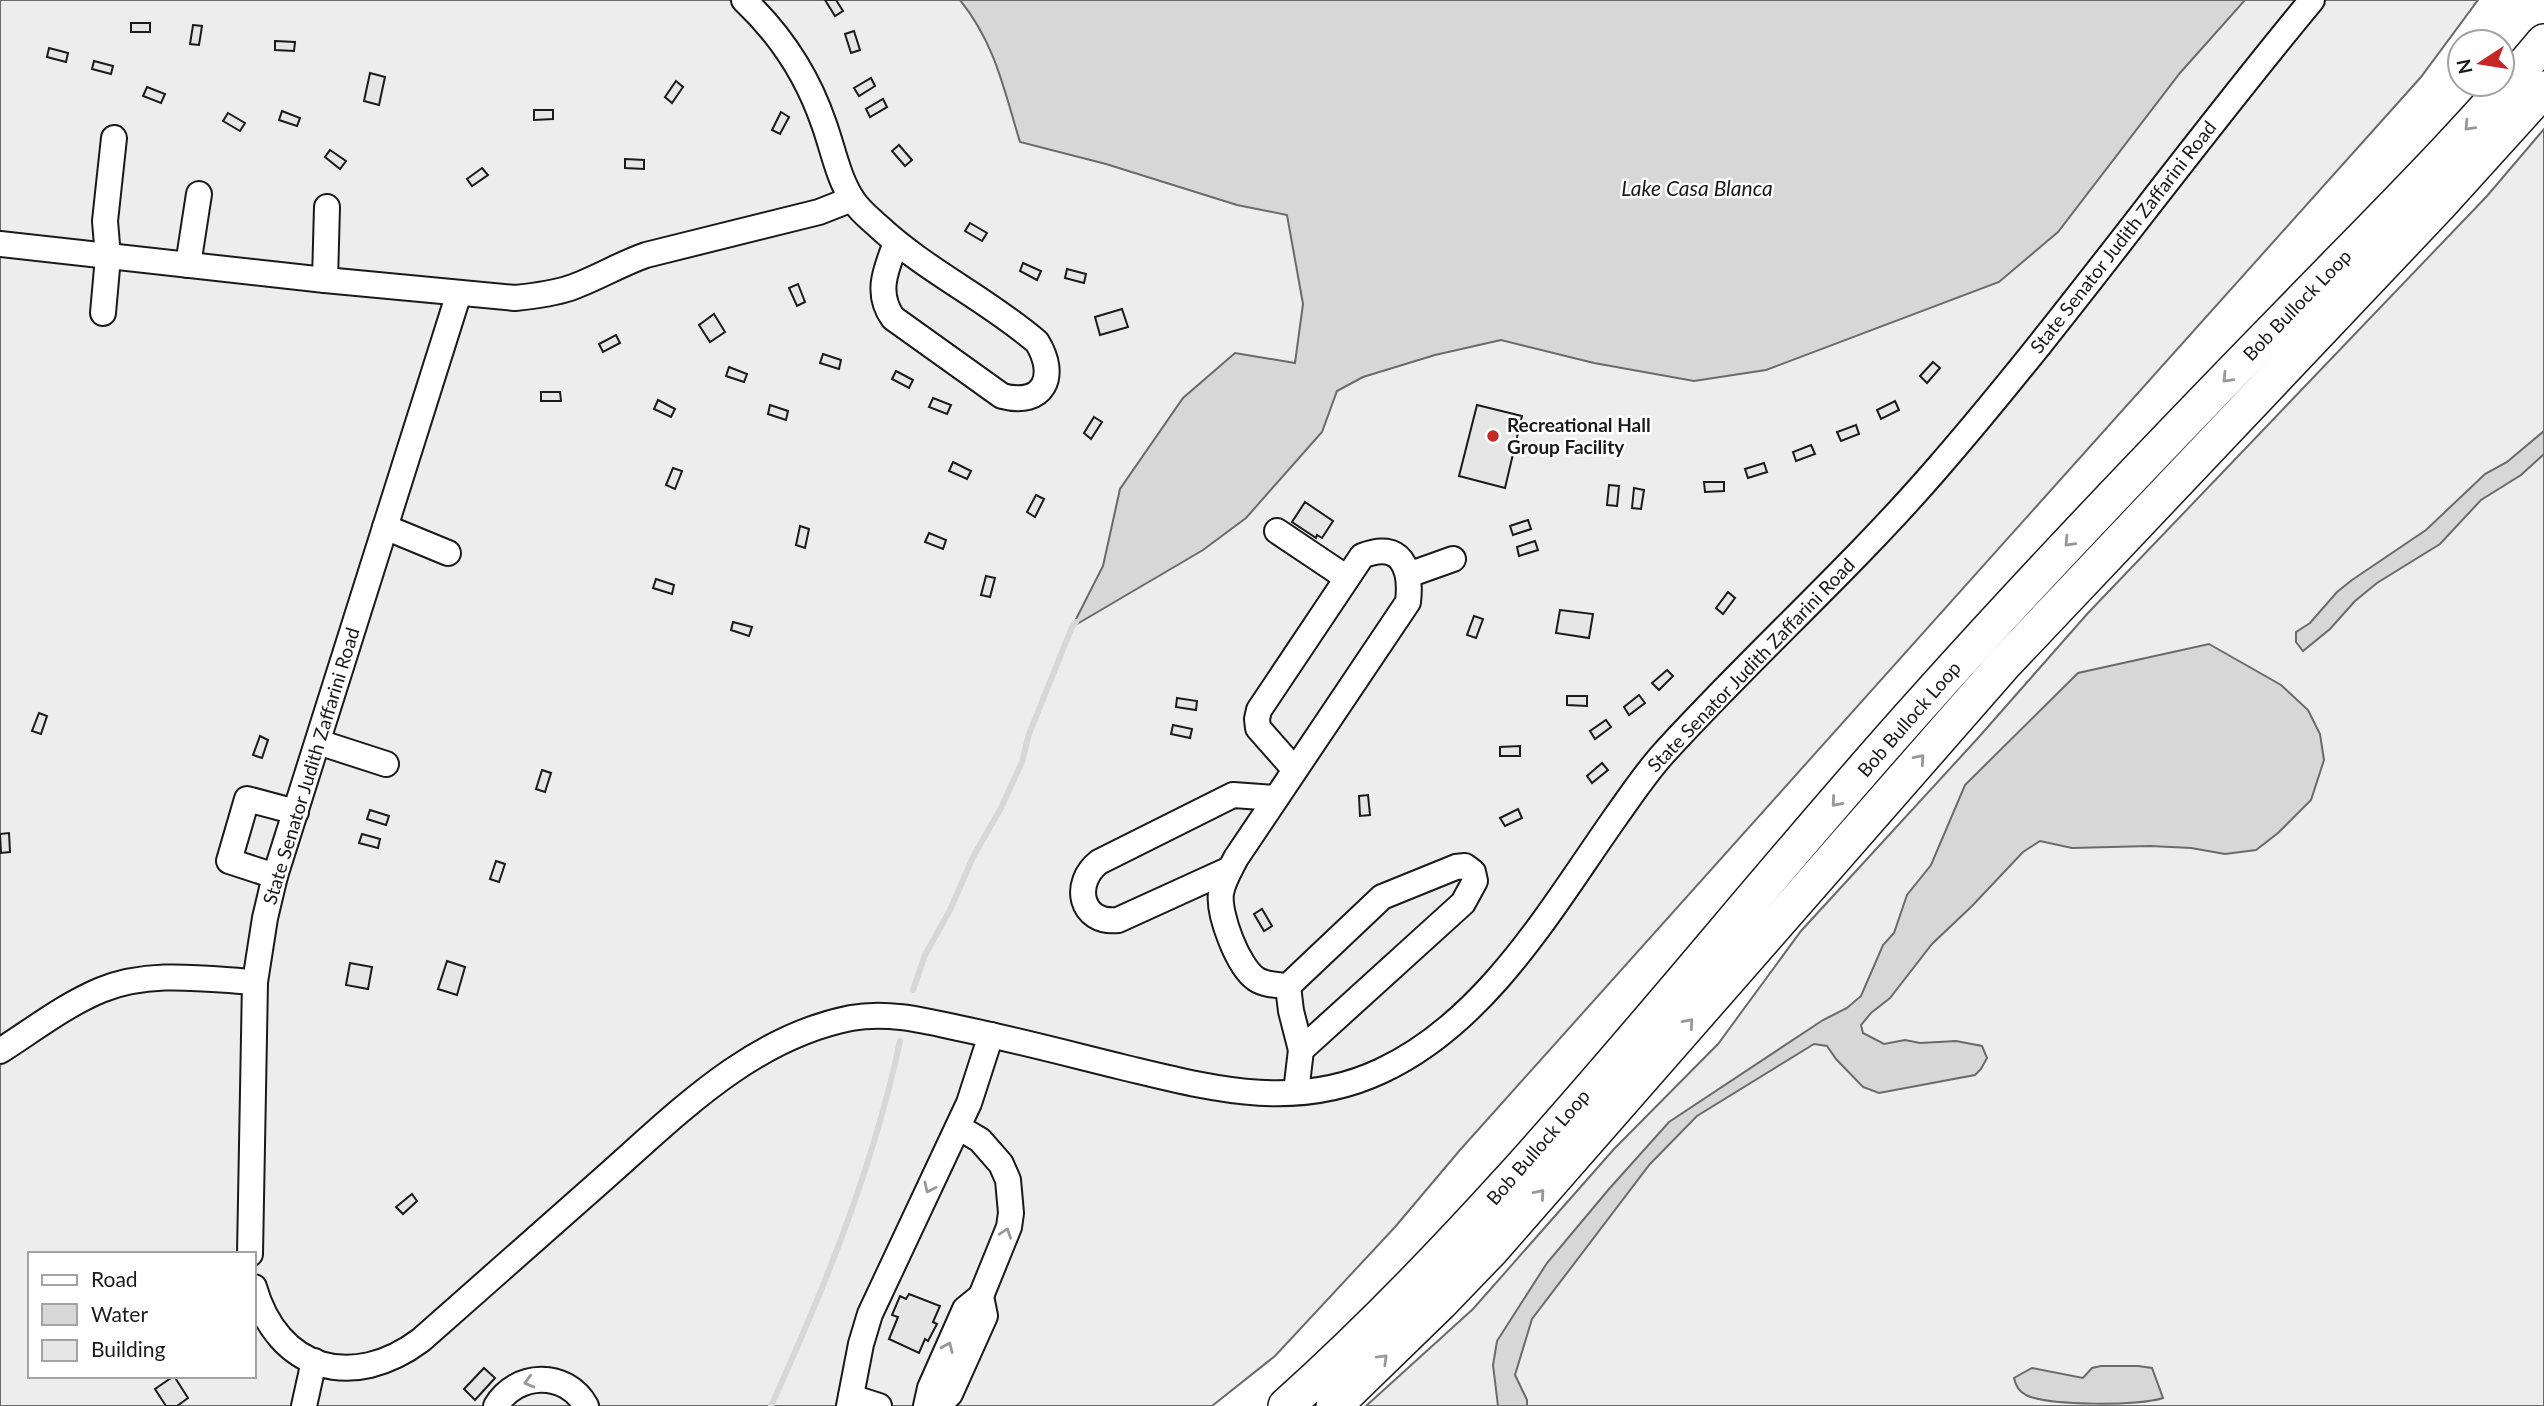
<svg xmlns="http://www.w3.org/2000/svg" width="2544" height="1406" viewBox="0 0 2544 1406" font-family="Lato,sans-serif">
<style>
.built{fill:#ededed;stroke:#6a6a6a;stroke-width:2;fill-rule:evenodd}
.water{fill:#d7d7d7;stroke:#6a6a6a;stroke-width:2}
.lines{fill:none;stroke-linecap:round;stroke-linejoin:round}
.stream{stroke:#d7d7d7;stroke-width:6}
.building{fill:#e6e6e6;stroke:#1a1a1a;stroke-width:2}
.minor-casing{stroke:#1a1a1a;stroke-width:28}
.highway-casing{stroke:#1a1a1a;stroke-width:38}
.minor{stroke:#fff;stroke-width:24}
.highway{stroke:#fff;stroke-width:35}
.oneway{stroke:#989898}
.poi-dot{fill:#c62828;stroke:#fff;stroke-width:2.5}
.labels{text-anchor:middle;stroke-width:5;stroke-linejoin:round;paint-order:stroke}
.street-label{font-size:19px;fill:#1a1a1a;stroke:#fff}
.poi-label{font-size:19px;font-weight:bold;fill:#1a1a1a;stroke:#fff;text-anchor:start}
.water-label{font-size:21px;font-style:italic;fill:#1a1a1a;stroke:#fff}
</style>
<rect width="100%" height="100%" fill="#fff"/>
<g class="built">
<path d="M0,0H2478L2421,77L1460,1150L1395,1227L1275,1356L1212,1406H0ZM30,1254H254V1376H30Z"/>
<polygon points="2544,129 2544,1406 1366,1406 1473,1309 1614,1149 1718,1044 1801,931 1978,738 2088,613 2487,196"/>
</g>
<g class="water">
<path d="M960,0H2245L2180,73L2058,232L1999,282L1766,370L1694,381L1594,363L1501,340L1435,355L1363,377L1337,391L1322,432L1246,518L1203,550L1072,627L1103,566L1120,489L1183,398L1235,353L1295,363L1303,304L1287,215L1237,205L1106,164L1020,142C1004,90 995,43 960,0Z"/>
<polygon points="2544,431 2544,454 2521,475 2481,500 2440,544 2377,583 2355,601 2330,629 2303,651 2296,642 2296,632 2310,623 2337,592 2352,580 2426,530 2485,474 2507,462"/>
<polygon points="2209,644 2281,685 2308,710 2320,734 2324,760 2311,800 2278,833 2256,850 2225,854 2191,848 2150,846 2072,848 2040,841 2023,852 1972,906 1932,944 1890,998 1871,1013 1861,1025 1863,1033 1884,1044 1905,1040 1920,1043 1956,1041 1982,1046 1987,1058 1981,1069 1975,1075 1879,1093 1863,1087 1836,1059 1827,1046 1814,1044 1697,1116 1650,1164 1532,1319 1515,1375 1527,1400 1527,1406 1498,1406 1493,1365 1497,1341 1547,1263 1609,1189 1669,1122 1823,1020 1847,1008 1861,996 1883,945 1894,933 1907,895 1931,865 1965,785 2078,673"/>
<path d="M2101,1366H2138L2152,1368L2163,1398C2141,1406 2047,1406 2026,1395C2019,1391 2016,1387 2014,1378L2032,1368L2083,1378L2092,1368Z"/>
</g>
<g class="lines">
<g class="stream">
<polyline points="913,990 925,955 950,910 974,855 1001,808 1022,762 1029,734 1072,627 1076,622"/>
<path d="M771,1406C825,1287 873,1168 900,1041"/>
</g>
</g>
<g class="building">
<polygon points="825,0 836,0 843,11 835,16"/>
<rect x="131" y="23" width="19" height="9"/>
<polygon points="193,25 202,26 199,45 190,44"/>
<polygon points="854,31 860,50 851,53 845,34"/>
<polygon points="275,41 295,42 294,51 275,50"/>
<polygon points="49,48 68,53 66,62 47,57"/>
<polygon points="94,61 113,66 111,74 92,69"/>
<polygon points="370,73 385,77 379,105 364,101"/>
<polygon points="871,78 875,86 859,96 854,88"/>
<polygon points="676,81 683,87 672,103 665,97"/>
<polygon points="147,87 165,94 161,103 143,96"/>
<polygon points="883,99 887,107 870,117 866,109"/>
<polygon points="534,110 553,110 553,119 534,120"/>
<polygon points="282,111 300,118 297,126 279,120"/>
<polygon points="781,112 789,117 780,134 772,130"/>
<polygon points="228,113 245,123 240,131 223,121"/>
<polygon points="899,145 912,160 905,166 892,151"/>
<polygon points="330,150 346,161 340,169 325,157"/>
<polygon points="625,159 644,160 644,169 625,168"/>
<polygon points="482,168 488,175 472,186 467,179"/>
<polygon points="970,223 987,233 982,241 965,231"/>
<polygon points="1023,263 1041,271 1037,280 1020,271"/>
<polygon points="1067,269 1086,274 1084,283 1065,278"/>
<polygon points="798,284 805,302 797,306 789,288"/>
<polygon points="1122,309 1128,327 1100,335 1095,317"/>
<polygon points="714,314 725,332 710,342 699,325"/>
<polygon points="616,335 620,343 603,352 599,344"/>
<polygon points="823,354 841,360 839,369 820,363"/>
<polygon points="1933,362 1940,368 1927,383 1920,376"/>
<polygon points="729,367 747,374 744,382 726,376"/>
<polygon points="896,371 913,380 909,388 892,379"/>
<polygon points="541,392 560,392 561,401 541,401"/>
<polygon points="933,398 951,405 947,414 929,407"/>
<polygon points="658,400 675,409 671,417 654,409"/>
<polygon points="1895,401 1899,410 1881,419 1877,410"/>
<polygon points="770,405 788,411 786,420 768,414"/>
<polygon points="1477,405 1522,416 1505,488 1459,476"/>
<polygon points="1094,417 1102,422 1091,439 1084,433"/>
<polygon points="1856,425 1859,434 1841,441 1837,432"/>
<polygon points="1811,445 1815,454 1796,461 1793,452"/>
<polygon points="953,462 971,471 967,479 949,471"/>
<polygon points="1764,463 1767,472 1748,478 1745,469"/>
<polygon points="673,468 682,471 675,489 666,485"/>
<polygon points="1704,482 1724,482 1724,491 1705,492"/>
<polygon points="1609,485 1619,486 1617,506 1607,505"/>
<polygon points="1634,488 1644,490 1641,509 1632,508"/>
<polygon points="1036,495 1044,499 1035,517 1027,512"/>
<polygon points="1305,502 1333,521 1322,538 1317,535 1316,538 1292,522"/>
<polygon points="1528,520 1531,529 1513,535 1510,526"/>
<polygon points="800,526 809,529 805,548 796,545"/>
<polygon points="929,533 946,540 943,549 925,542"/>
<polygon points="1535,541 1538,550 1519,556 1517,547"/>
<polygon points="986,576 995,578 990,597 981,595"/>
<polygon points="656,579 674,585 672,594 653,588"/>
<polygon points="1728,592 1735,598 1723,614 1716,608"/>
<polygon points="1560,610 1593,614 1589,638 1556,633"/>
<polygon points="1474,616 1483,619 1476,638 1467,635"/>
<polygon points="733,622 752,627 749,636 731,630"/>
<polygon points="1667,670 1673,676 1659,690 1652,683"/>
<polygon points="1639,695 1645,703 1629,715 1624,707"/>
<polygon points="1567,696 1587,696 1587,706 1567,705"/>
<polygon points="1177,698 1197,701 1196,710 1176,707"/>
<polygon points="39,713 47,716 41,734 32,731"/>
<polygon points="1606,720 1611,727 1595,739 1590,731"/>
<polygon points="1173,725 1192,729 1190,738 1171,734"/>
<polygon points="260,736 268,740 262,758 253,755"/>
<polygon points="1520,746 1520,756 1500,756 1500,747"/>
<polygon points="1602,763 1608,770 1592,783 1587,776"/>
<polygon points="542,770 551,773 545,792 536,789"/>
<polygon points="1368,795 1370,815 1360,816 1359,796"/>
<polygon points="1518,809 1522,818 1505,826 1500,818"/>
<polygon points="370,810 389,816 386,825 367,819"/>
<polygon points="9,833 10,852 1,853 0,834"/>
<polygon points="362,834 380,839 378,848 359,843"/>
<polygon points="496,861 505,864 499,882 490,879"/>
<polygon points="1262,909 1272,926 1264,931 1254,914"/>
<polygon points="447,961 465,967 457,995 438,989"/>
<polygon points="350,963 372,967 368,989 346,985"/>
<polygon points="412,1194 417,1201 403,1214 396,1207"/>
<polygon points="909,1294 940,1306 933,1322 937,1324 928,1341 925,1339 919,1353 889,1339 898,1317 892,1315 900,1296 906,1299"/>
<polygon points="484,1368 495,1378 475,1400 464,1389"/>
<polygon points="174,1376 188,1398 177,1406 166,1406 155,1389"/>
</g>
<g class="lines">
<defs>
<g id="minor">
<path d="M744,0C781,35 808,77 824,124C833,149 838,177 852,199C859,210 869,218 878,226C926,271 987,299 1037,342C1058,376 1044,407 1002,396L893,318C875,293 886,269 896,243"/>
<path d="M0,244L325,280L515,298C534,296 552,294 570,288C596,279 620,264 646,255L819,212L852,199"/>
<polyline points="188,265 199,194"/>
<polyline points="325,280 327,207"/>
<polyline points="103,313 108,257 105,221 114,138"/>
<polyline points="385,527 448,553"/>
<polyline points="1277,531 1347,578"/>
<polyline points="1408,575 1453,559"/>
<polyline points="318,742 386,764"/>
<path d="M1295,770L1258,728L1257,719L1259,710L1362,556C1401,540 1412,568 1408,602L1236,858C1231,868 1223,881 1221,893C1218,914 1238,967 1256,979C1265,985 1277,985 1288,986L1382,897L1456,867L1465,866L1473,872L1475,881L1463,903L1301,1050L1296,1092"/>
<path d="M1230,869L1118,920C1080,924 1072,883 1099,862L1233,795L1276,798"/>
<polyline points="275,876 229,861 247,799 296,812"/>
<polyline points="1288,986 1291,1011 1301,1050"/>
<path d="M0,1051C33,1030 65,1005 101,990C150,970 204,979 255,982"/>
<polyline points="250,1254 255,982 265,918 275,876 459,293"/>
<path d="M254,1287C278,1371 353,1391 421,1340C481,1287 541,1234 601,1181C675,1116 749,1038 851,1018C889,1011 926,1021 963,1029C1016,1040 1069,1054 1122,1067C1210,1088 1294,1112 1381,1071C1487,1022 1552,907 1617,815C1632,794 1646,773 1663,754C1750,658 1848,571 1934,472C2066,320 2183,155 2312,0"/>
<polyline points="851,1397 879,1406"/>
<polyline points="304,1406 314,1361"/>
<path d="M496,1406C516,1372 566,1370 586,1406"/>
<polyline points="849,1406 861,1344 870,1314 969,1103 991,1035"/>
<polyline points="926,1406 930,1388 965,1309 981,1296 1009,1227 1011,1213 1008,1180 1001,1164 980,1140 958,1127"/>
<polyline points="938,1406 950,1394 985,1316 981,1296"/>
</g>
<g id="highway">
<path d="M1286,1406C1522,1194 1712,936 1924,701C2042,569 2165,441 2289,314C2375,225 2465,137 2544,42"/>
<polyline points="1334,1406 1440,1303 1492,1249 2004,664 2438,206 2544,89"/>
</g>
</defs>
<use href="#minor" class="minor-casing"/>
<use href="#highway" class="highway-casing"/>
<use href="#minor" class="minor"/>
<use href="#highway" class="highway"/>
</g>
<defs><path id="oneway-chevron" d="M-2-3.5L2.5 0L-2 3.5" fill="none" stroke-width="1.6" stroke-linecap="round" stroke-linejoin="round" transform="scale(1.75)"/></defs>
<g class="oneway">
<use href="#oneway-chevron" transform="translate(2469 126) rotate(133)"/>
<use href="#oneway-chevron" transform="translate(2227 378) rotate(134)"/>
<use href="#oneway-chevron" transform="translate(2069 542) rotate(133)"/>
<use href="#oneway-chevron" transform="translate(1920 759) rotate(-49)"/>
<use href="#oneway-chevron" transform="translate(1836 802) rotate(131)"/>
<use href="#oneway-chevron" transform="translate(1689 1023) rotate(-49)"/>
<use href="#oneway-chevron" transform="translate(929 1188) rotate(115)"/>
<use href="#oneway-chevron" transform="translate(1540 1194) rotate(-49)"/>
<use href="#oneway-chevron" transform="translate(1006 1233) rotate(-71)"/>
<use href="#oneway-chevron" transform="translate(948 1347) rotate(-66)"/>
<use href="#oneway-chevron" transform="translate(1383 1359) rotate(-44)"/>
<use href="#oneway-chevron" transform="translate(529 1382) rotate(165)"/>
</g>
<circle class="poi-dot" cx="1493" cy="436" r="7"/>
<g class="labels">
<g class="street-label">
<text transform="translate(2123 237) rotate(-52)" y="7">State Senator Judith Zaffarini Road</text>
<text transform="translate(2297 305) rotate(-46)" y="7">Bob Bullock Loop</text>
<text transform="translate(1751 665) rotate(-46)" y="7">State Senator Judith Zaffarini Road</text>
<text transform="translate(1909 719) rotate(-49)" y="7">Bob Bullock Loop</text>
<text transform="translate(311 766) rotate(-73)" y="7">State Senator Judith Zaffarini Road</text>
<text transform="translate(1538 1147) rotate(-49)" y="7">Bob Bullock Loop</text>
</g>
<g class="poi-label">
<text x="1507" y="432">Recreational Hall<tspan x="1507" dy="22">Group Facility</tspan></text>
</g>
<g class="water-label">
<text x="1697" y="196">Lake Casa Blanca</text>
</g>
</g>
<rect x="28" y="1252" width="228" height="126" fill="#ffffff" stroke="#a3a3a3" stroke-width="2"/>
<rect x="42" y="1275" width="35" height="10" fill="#ffffff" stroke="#a3a3a3" stroke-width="2"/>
<text x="91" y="1287" font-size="21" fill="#1a1a1a">Road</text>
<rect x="42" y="1304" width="35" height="21" fill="#d7d7d7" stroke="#a3a3a3" stroke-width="2"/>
<text x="91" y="1322" font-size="21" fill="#1a1a1a">Water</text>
<rect x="42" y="1340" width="35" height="21" fill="#e6e6e6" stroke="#a3a3a3" stroke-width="2"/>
<text x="91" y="1357" font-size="21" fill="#1a1a1a">Building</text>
<g transform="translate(2481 63) rotate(258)"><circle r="33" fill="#ffffff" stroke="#a3a3a3" stroke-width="2"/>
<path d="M0-5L12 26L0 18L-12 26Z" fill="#c62828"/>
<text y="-10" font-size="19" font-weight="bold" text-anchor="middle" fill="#1a1a1a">N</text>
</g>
</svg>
